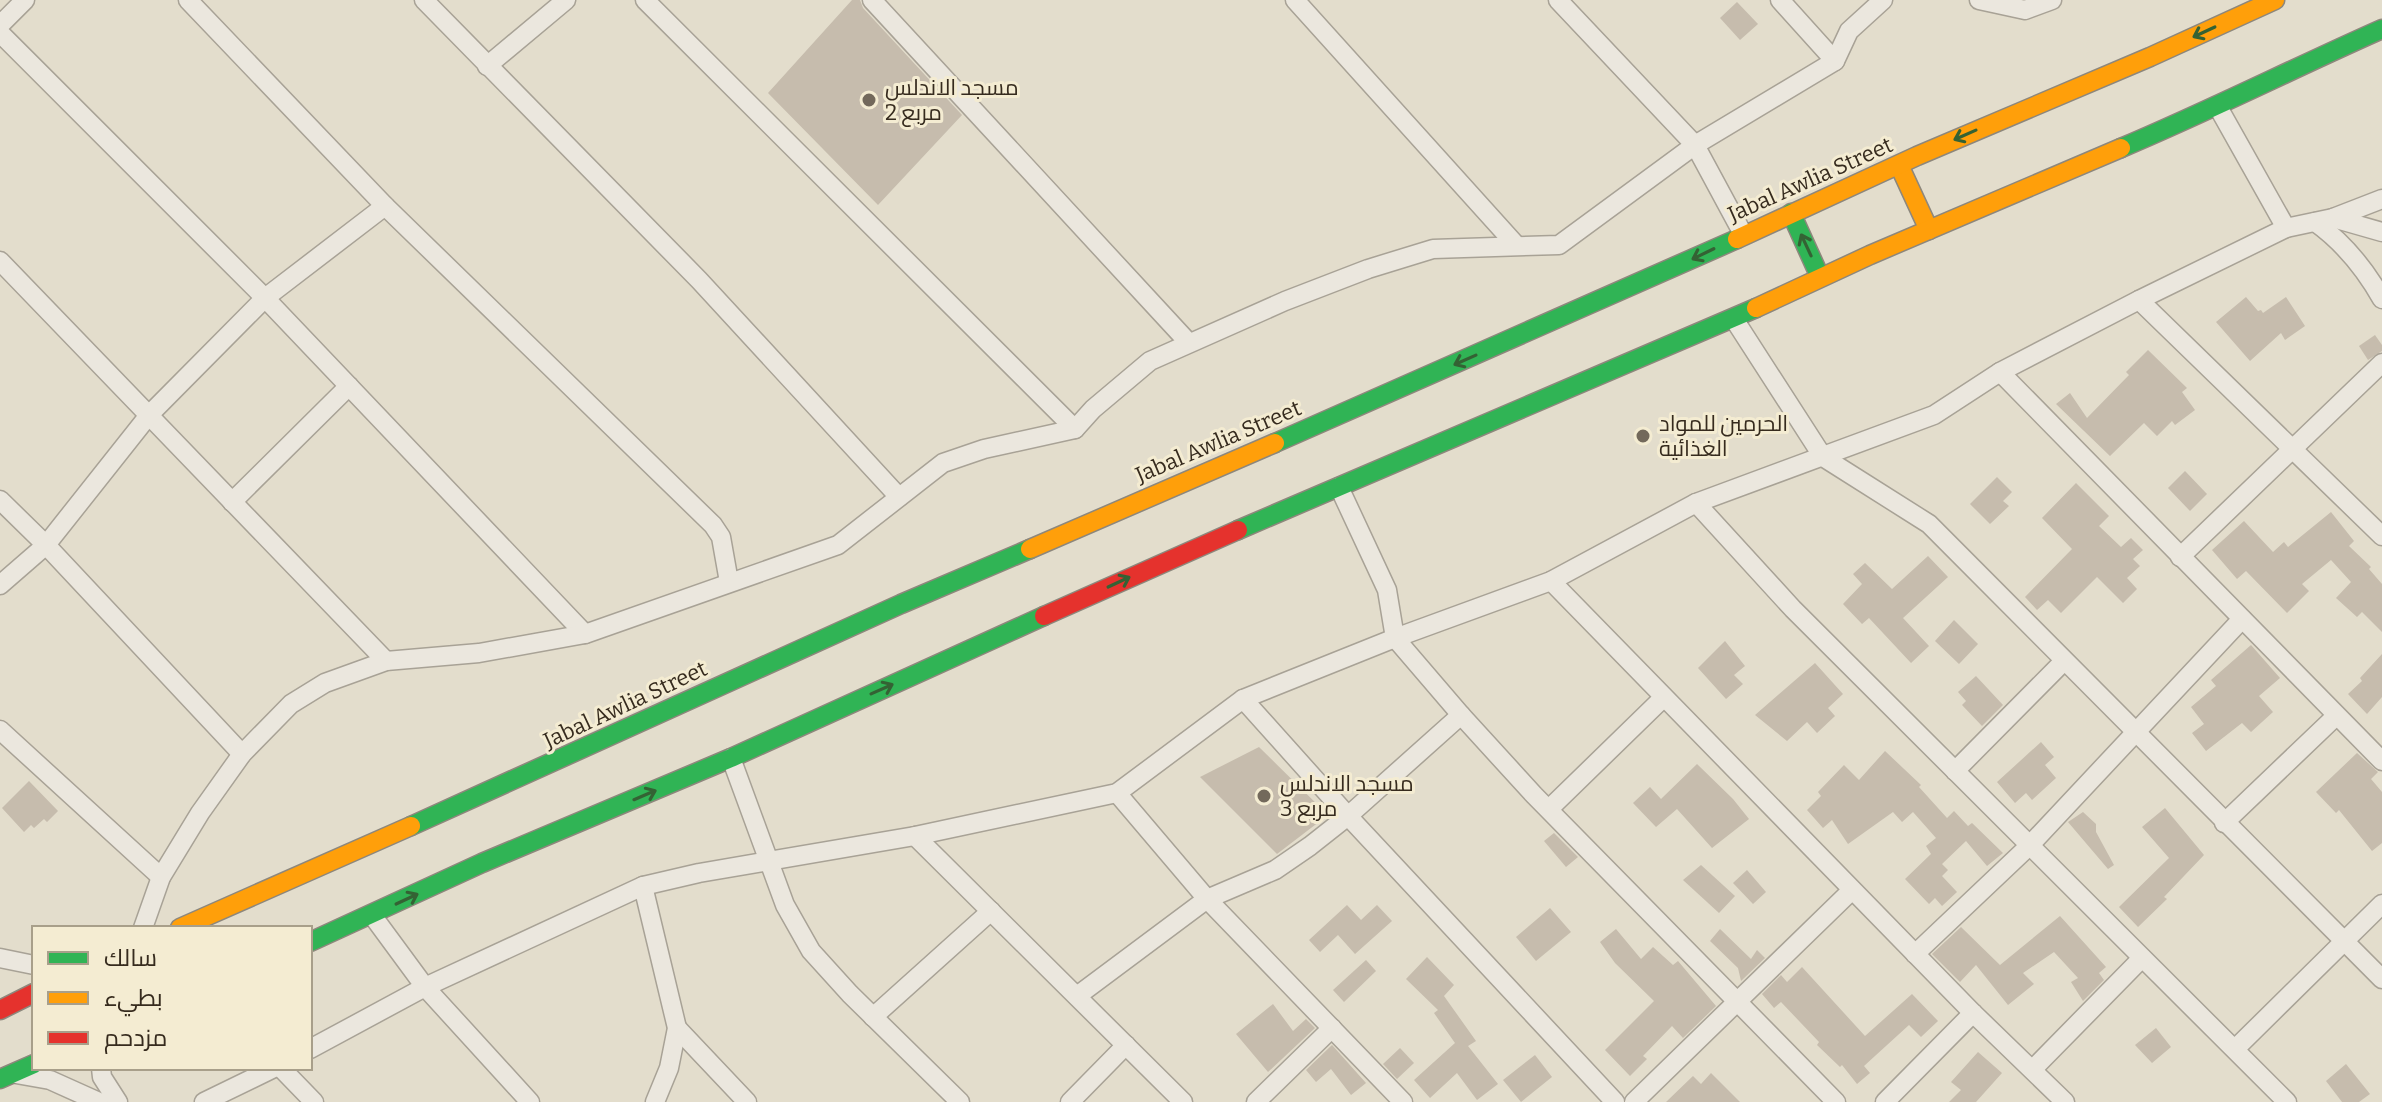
<svg xmlns="http://www.w3.org/2000/svg" width="2382" height="1102" viewBox="0 0 2382 1102" font-family="Bitter,Cairo,serif">
<style>
.building{fill:#c6bcad}
.lines{fill:none;stroke-linecap:round;stroke-linejoin:round}
.street-casing{stroke:#a8a296;stroke-width:21}
.fast-casing{stroke:#8d877c;stroke-width:21}
.slow-casing{stroke:#8d877c;stroke-width:21}
.jam-casing{stroke:#8d877c;stroke-width:21}
.street{stroke:#ebe7de;stroke-width:18}
.fast{stroke:#30b455;stroke-width:18}
.slow{stroke:#ff9f0a;stroke-width:18}
.jam{stroke:#e5322d;stroke-width:18}
.oneway{stroke:#346234}
.poi-dot{fill:#73695b;stroke:#f4ecd2;stroke-width:3}
.labels{text-anchor:middle;stroke-width:6;stroke-linejoin:round;paint-order:stroke}
.poi-label{font-size:22px;fill:#362b1e;stroke:#f4ecd2;text-anchor:start}
.street-label{font-size:22px;fill:#362b1e;stroke:#f4ecd2}
</style>
<rect width="100%" height="100%" fill="#e3ddcc"/>
<g class="building">
<polygon points="852,0 860,0 863,8 962,115 878,205 768,93"/>
<polygon points="1737,2 1758,24 1740,40 1720,18"/>
<polygon points="2246,297 2258,311 2261,310 2263,313 2286,297 2305,326 2285,340 2281,333 2250,361 2216,322"/>
<polygon points="2375,335 2382,345 2382,351 2368,360 2359,346"/>
<polygon points="2148,350 2187,388 2182,392 2195,410 2175,425 2172,421 2157,436 2144,423 2110,456 2056,404 2070,393 2087,418 2129,375 2126,372"/>
<polygon points="2185,471 2207,494 2190,511 2168,488"/>
<polygon points="1997,477 2012,492 2003,501 2009,506 1990,524 1970,504"/>
<polygon points="2076,483 2109,516 2099,526 2121,547 2131,538 2143,550 2133,559 2140,566 2127,578 2137,589 2123,603 2097,577 2061,613 2048,600 2037,610 2025,597 2072,549 2042,518"/>
<polygon points="2331,512 2354,541 2349,546 2371,567 2369,569 2382,584 2382,632 2362,612 2357,617 2336,598 2351,582 2331,560 2302,584 2309,591 2287,613 2246,571 2237,579 2212,550 2244,521 2273,552 2284,542 2288,547"/>
<polygon points="1928,556 1948,577 1903,618 1929,646 1911,663 1869,618 1862,624 1843,604 1862,584 1853,574 1865,563 1892,589"/>
<polygon points="1954,620 1978,644 1959,664 1935,641"/>
<polygon points="1725,641 1745,666 1734,675 1743,684 1726,699 1698,668"/>
<polygon points="2251,645 2280,678 2259,696 2273,712 2251,732 2242,723 2206,751 2192,733 2204,724 2191,707 2216,686 2211,680"/>
<polygon points="2382,654 2382,697 2367,714 2348,694 2362,681 2360,678"/>
<polygon points="1815,663 1843,694 1828,708 1835,716 1817,733 1807,722 1787,741 1755,715"/>
<polygon points="1976,676 2003,705 1982,726 1962,705 1966,701 1958,692"/>
<polygon points="2041,742 2054,757 2045,765 2056,778 2032,800 2026,793 2015,803 1997,782"/>
<polygon points="1259,747 1328,815 1277,854 1200,777"/>
<polygon points="1885,751 1921,785 1919,787 1947,818 1954,811 1968,826 1972,823 2003,853 1987,866 1966,841 1942,864 1948,870 1942,876 1957,892 1942,906 1935,898 1929,904 1905,879 1931,854 1926,846 1936,838 1913,812 1902,822 1893,812 1848,844 1832,820 1823,828 1807,810 1821,796 1818,792 1844,765 1859,780"/>
<polygon points="2357,753 2378,772 2371,779 2382,792 2382,843 2372,851 2339,810 2336,813 2316,792"/>
<polygon points="1697,764 1733,799 1749,819 1712,848 1677,809 1656,827 1633,803 1650,787 1661,799"/>
<polygon points="29,781 58,811 47,822 44,819 34,828 31,825 24,832 2,808"/>
<polygon points="2165,808 2204,855 2164,897 2167,899 2138,927 2119,907 2169,858 2142,827"/>
<polygon points="2083,812 2096,824 2096,832 2114,865 2108,869 2068,822"/>
<polygon points="1554,833 1578,857 1566,867 1544,841"/>
<polygon points="1701,865 1735,896 1719,913 1683,880"/>
<polygon points="1747,870 1766,892 1753,904 1733,883"/>
<polygon points="1347,905 1361,920 1377,905 1392,921 1355,954 1338,935 1320,952 1309,940"/>
<polygon points="1550,908 1571,932 1536,961 1516,937"/>
<polygon points="2060,916 2106,967 2099,973 2104,980 2083,1001 2071,982 2078,978 2054,952 2023,973 2034,984 2008,1005 1976,965 1960,982 1932,954 1961,927 2000,965"/>
<polygon points="1616,929 1641,959 1653,947 1673,965 1678,961 1716,1006 1683,1038 1672,1026 1643,1056 1647,1059 1630,1076 1605,1050 1654,1001 1615,963 1600,942"/>
<polygon points="1720,929 1751,959 1757,950 1765,958 1741,981 1738,968 1710,941"/>
<polygon points="1427,957 1454,985 1444,996 1476,1041 1468,1046 1498,1084 1477,1100 1457,1073 1430,1098 1414,1080 1455,1043 1434,1013 1438,1010 1406,979"/>
<polygon points="1366,960 1376,971 1344,1002 1333,990"/>
<polygon points="1802,967 1865,1036 1912,994 1938,1021 1921,1037 1909,1025 1864,1066 1870,1073 1857,1084 1842,1065 1840,1067 1817,1045 1819,1042 1781,1002 1774,1008 1762,994 1781,975 1787,982"/>
<polygon points="1273,1004 1293,1031 1306,1019 1315,1028 1268,1072 1236,1034"/>
<polygon points="2156,1028 2171,1047 2152,1063 2135,1045"/>
<polygon points="1332,1045 1366,1083 1351,1095 1331,1069 1316,1082 1306,1070"/>
<polygon points="1400,1048 1414,1063 1397,1079 1383,1064"/>
<polygon points="1978,1052 2002,1073 1976,1102 1949,1102 1961,1090 1951,1082"/>
<polygon points="1535,1055 1552,1077 1521,1102 1503,1080"/>
<polygon points="2346,1064 2370,1094 2359,1102 2342,1102 2326,1081"/>
<polygon points="1711,1073 1740,1102 1666,1102 1693,1076 1701,1084"/>
</g>
<g class="lines">
<defs>
<g id="street">
<polyline points="188,0 385,206 713,525 721,537 729,582"/>
<polyline points="424,0 699,280 899,497"/>
<polyline points="645,0 1075,429"/>
<polyline points="872,0 1188,342"/>
<polyline points="1295,0 1516,245"/>
<polyline points="1558,0 1695,145 1743,234"/>
<polyline points="1780,0 1835,61"/>
<polyline points="1979,0 2025,10 2052,0"/>
<polyline points="0,25 25,0"/>
<polyline points="0,33 265,298 585,634"/>
<polyline points="487,66 566,0"/>
<polyline points="2218,107 2286,228"/>
<polyline points="2333,218 2382,232"/>
<path d="M2315,222C2343,242 2365,269 2382,299"/>
<polyline points="0,261 386,661"/>
<polyline points="2139,300 2382,536"/>
<polyline points="1734,319 1823,457 1929,524 2382,979"/>
<polyline points="2000,372 2382,761"/>
<polyline points="1339,487 1387,590 1395,638 1461,715 1534,795 1836,1102"/>
<polyline points="0,500 46,545 242,754"/>
<polyline points="232,502 349,386"/>
<polyline points="1696,503 1793,609 2287,1102"/>
<polyline points="2180,557 2382,363"/>
<polyline points="1551,581 1973,1013 2065,1102"/>
<polyline points="0,585 46,545 149,415 265,298 385,206"/>
<polyline points="1243,699 1348,816 1615,1102"/>
<polyline points="0,730 161,877"/>
<polyline points="731,758 785,905 811,951 850,994 960,1102"/>
<polyline points="1955,771 2064,661"/>
<polyline points="1117,793 1207,899 1403,1102"/>
<polyline points="1549,809 1663,698"/>
<polyline points="2224,823 2336,716"/>
<polyline points="915,836 1183,1102"/>
<polyline points="643,886 677,1028 669,1068 655,1102"/>
<polyline points="372,915 425,987 530,1102"/>
<polyline points="143,928 161,877 200,813 242,754 291,704 325,683 386,661 479,653 585,634 838,545 943,463 984,449 1075,429 1093,409 1150,361 1285,301 1368,269 1433,249 1559,245 1695,145 1835,61 1849,31 1883,0"/>
<polyline points="1915,954 2029,846 2242,619"/>
<polyline points="0,958 34,965"/>
<polyline points="1077,996 1207,899 1275,870 1310,846 1348,816 1461,715"/>
<polyline points="873,1017 991,911"/>
<polyline points="677,1028 747,1102"/>
<polyline points="310,1049 425,987 643,886 699,873 915,836 1117,793 1243,699 1395,638 1551,581 1696,503 1934,415 2000,372 2139,300 2286,228 2333,218 2382,199"/>
<polyline points="2235,1049 2382,904"/>
<polyline points="101,1068 102,1077 118,1102"/>
<polyline points="281,1068 314,1102"/>
<polyline points="2033,1069 2142,958"/>
<polyline points="16,1074 50,1080 99,1102"/>
<polyline points="204,1102 274,1068"/>
<polyline points="1070,1102 1126,1045"/>
<polyline points="1256,1102 1332,1028"/>
<polyline points="1634,1102 1852,890"/>
<polyline points="1885,1102 1973,1013"/>
</g>
<g id="fast">
<path d="M2121,148C2209,111 2294,68 2382,29"/>
<polyline points="1791,213 1820,277"/>
<polyline points="1275,443 1737,239"/>
<polyline points="1238,530 1756,308"/>
<polyline points="411,826 901,604 1030,549"/>
<polyline points="310,942 482,863 731,758 1044,616"/>
<polyline points="0,1079 34,1064"/>
</g>
<g id="slow">
<polyline points="1899,165 1929,230"/>
<polyline points="1737,239 1917,156 2150,57 2275,0"/>
<polyline points="1756,308 1870,255 2121,148"/>
<polyline points="1030,549 1275,443"/>
<polyline points="180,928 411,826"/>
</g>
<g id="jam">
<polyline points="1044,616 1238,530"/>
<polyline points="0,1010 34,993"/>
</g>
</defs>
<use href="#street" class="street-casing"/>
<use href="#fast" class="fast-casing"/>
<use href="#slow" class="slow-casing"/>
<use href="#jam" class="jam-casing"/>
<use href="#street" class="street"/>
<use href="#fast" class="fast"/>
<use href="#slow" class="slow"/>
<use href="#jam" class="jam"/>
</g>
<defs><path id="oneway-shaft" d="M-6 0H5M1.5-3L5.5 0L1.5 3" fill="none" stroke-width="1.6" stroke-linecap="round" stroke-linejoin="round" transform="scale(2)"/></defs>
<g class="oneway">
<use href="#oneway-shaft" transform="translate(2204 32) rotate(155)"/>
<use href="#oneway-shaft" transform="translate(1965 135) rotate(156)"/>
<use href="#oneway-shaft" transform="translate(1806 245) rotate(-115)"/>
<use href="#oneway-shaft" transform="translate(1703 254) rotate(154)"/>
<use href="#oneway-shaft" transform="translate(1465 360) rotate(156)"/>
<use href="#oneway-shaft" transform="translate(1119 582) rotate(-25)"/>
<use href="#oneway-shaft" transform="translate(882 689) rotate(-24)"/>
<use href="#oneway-shaft" transform="translate(645 795) rotate(-23)"/>
<use href="#oneway-shaft" transform="translate(407 899) rotate(-25)"/>
</g>
<g class="poi-dot">
<circle cx="869" cy="100" r="8"/>
<circle cx="1643" cy="436" r="8"/>
<circle cx="1264" cy="796" r="8"/>
</g>
<g class="labels">
<g class="poi-label">
<text x="885" y="95">مسجد الاندلس<tspan x="885" dy="25">مربع 2</tspan></text>
<text x="1659" y="431">الحرمين للمواد<tspan x="1659" dy="25">الغذائية</tspan></text>
<text x="1280" y="791">مسجد الاندلس<tspan x="1280" dy="25">مربع 3</tspan></text>
</g>
<g class="street-label">
<text transform="translate(1810 179) rotate(-24)" y="8">Jabal Awlia Street</text>
<text transform="translate(1218 441) rotate(-23)" y="8">Jabal Awlia Street</text>
<text transform="translate(625 704) rotate(-25)" y="8">Jabal Awlia Street</text>
</g>
</g>
<rect x="32" y="926" width="280" height="144" fill="#f4ecd2" stroke="#a89f8a" stroke-width="2"/>
<rect x="48" y="952" width="40" height="12" fill="#30b455" stroke="#a89f8a" stroke-width="2"/>
<text x="104" y="966" font-size="24" fill="#362b1e">سالك</text>
<rect x="48" y="992" width="40" height="12" fill="#ff9f0a" stroke="#a89f8a" stroke-width="2"/>
<text x="104" y="1006" font-size="24" fill="#362b1e">بطيء</text>
<rect x="48" y="1032" width="40" height="12" fill="#e5322d" stroke="#a89f8a" stroke-width="2"/>
<text x="104" y="1046" font-size="24" fill="#362b1e">مزدحم</text>
</svg>
